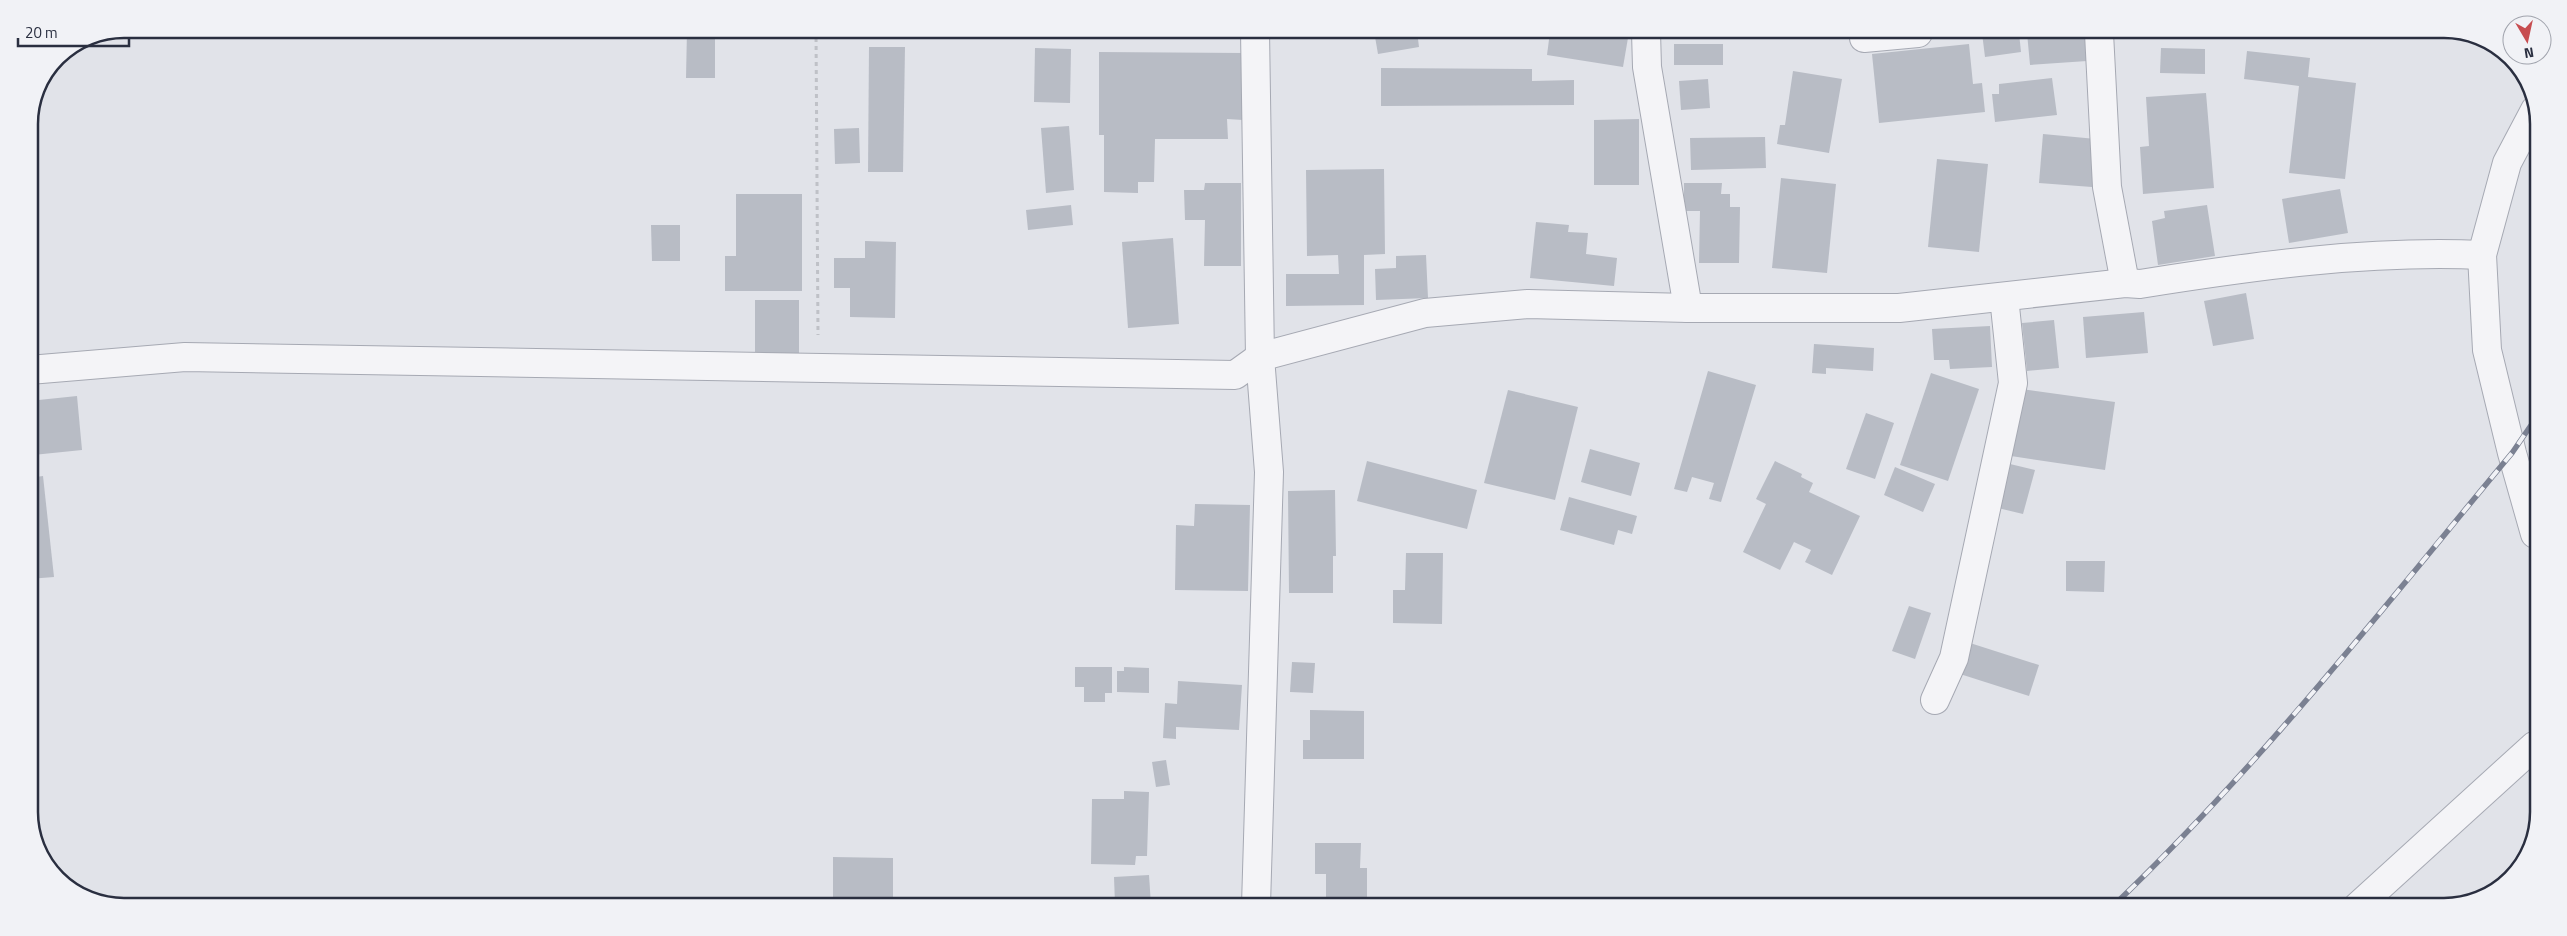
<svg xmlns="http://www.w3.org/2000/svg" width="2567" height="936" viewBox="0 0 2567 936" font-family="'Titillium Web',sans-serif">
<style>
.building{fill:#b8bcc5}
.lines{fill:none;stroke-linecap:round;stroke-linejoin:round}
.minor-casing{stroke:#a6a9b3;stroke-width:30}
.path{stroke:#bfc1c7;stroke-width:3;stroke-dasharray:4 4;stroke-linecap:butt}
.minor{stroke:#f4f4f7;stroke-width:28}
.rail-casing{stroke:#7b8192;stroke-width:5.5}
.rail{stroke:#f1f2f6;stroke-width:4;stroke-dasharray:11;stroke-linecap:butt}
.rim{fill:none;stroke:#2a2f40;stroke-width:2.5}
</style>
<rect width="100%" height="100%" fill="#e1e3e9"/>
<g class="building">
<polygon points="687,30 715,30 715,78 686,78"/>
<polygon points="1374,31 1417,31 1419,47 1378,54"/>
<polygon points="1550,32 1629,32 1623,67 1547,55"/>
<polygon points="1982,33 2019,33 2021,52 1985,57"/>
<polygon points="2027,33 2086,33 2087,61 2030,65"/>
<rect x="1674" y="44" width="49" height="21"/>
<polygon points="1969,44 1973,84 1982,83 1985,112 1879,123 1872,54"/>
<polygon points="869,47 905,47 903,172 868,172"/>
<polygon points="1035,48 1071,49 1070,103 1034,102"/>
<polygon points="2161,48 2205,49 2205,74 2160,73"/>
<polygon points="2247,51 2310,58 2308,77 2356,83 2345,179 2289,173 2299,86 2244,79"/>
<polygon points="1099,52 1244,53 1243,120 1227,119 1228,139 1155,139 1154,182 1138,182 1138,193 1104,192 1104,135 1099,135"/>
<polygon points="1381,68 1532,69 1532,81 1574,80 1574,105 1381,106"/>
<polygon points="1793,71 1842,79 1829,153 1777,144 1780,125 1785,125"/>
<polygon points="2052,78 2057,115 1995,122 1992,94 1999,94 1999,84"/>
<polygon points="1708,79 1710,108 1681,110 1679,81"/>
<polygon points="2206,93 2214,188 2143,194 2140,147 2149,146 2146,97"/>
<polygon points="1639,119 1639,185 1594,185 1594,120"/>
<polygon points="1069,126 1074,190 1046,193 1041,128"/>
<polygon points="859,128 860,163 835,164 834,129"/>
<polygon points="2043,134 2096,139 2092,187 2039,183"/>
<polygon points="1765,137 1766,168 1691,170 1690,138"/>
<polygon points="1937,159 1988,164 1979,252 1928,247"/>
<polygon points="1384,169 1385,254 1364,255 1364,305 1286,306 1286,274 1339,274 1338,255 1307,256 1306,170"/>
<polygon points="1781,178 1836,184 1827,273 1772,268"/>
<polygon points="1205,183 1241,183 1241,266 1204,266 1205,220 1185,220 1184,190 1204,190"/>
<polygon points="1684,183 1722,183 1721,194 1730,194 1730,207 1740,207 1739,263 1699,263 1700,211 1684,211"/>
<polygon points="2340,189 2348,233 2289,243 2282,199"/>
<polygon points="736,194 802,194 802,291 725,291 725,256 736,256"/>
<polygon points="1071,205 1073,225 1028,230 1026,210"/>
<polygon points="2207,205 2215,256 2158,265 2152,221 2165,218 2164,211"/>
<polygon points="1536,222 1569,225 1568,232 1588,233 1586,254 1617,258 1614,286 1530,278"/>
<polygon points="651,225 680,225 680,261 652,261"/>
<polygon points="1173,238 1179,324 1128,328 1122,242"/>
<polygon points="865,241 896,242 895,318 850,317 850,288 834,288 834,258 865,258"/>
<polygon points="1426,255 1428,298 1376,300 1375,269 1396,268 1396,256"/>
<polygon points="2246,293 2254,339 2213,346 2204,301"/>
<rect x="755" y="300" width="44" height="53"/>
<polygon points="2144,312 2148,353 2086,358 2083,317"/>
<polygon points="2054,320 2059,368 2027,371 2022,323"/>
<polygon points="1990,326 1992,367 1950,369 1949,360 1934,360 1932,329"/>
<polygon points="1814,344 1874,348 1873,371 1826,368 1826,374 1812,373"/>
<polygon points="1708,371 1756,385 1721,502 1709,499 1714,483 1692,477 1687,492 1674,489"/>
<polygon points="1931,373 1979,389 1948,481 1900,465"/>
<polygon points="2021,389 2115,402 2105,470 2011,456"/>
<polygon points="1508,390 1578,407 1555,500 1484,483"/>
<polygon points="77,396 82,450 33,455 29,401"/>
<polygon points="1866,413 1894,423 1875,479 1846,469"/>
<polygon points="1590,449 1640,463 1631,496 1581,482"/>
<polygon points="1367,461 1477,490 1467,529 1357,501"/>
<polygon points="1775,461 1802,474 1801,477 1813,483 1809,492 1860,516 1832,575 1805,562 1811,550 1794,542 1780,570 1743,552 1766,504 1756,499"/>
<polygon points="2010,464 2035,470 2023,514 1998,508"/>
<polygon points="1895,467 1935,484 1923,512 1884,495"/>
<polygon points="43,476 54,577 29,579 29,478"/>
<polygon points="1335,490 1336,556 1333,556 1333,593 1289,593 1288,491"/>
<polygon points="1569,497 1637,516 1632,534 1618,530 1614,545 1560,530"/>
<polygon points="1195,504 1250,505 1248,591 1175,590 1176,525 1194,526"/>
<polygon points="1406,553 1443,553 1442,624 1393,623 1393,590 1405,590"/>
<polygon points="2066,561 2105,561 2104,592 2066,591"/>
<polygon points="1909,606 1931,613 1915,659 1892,651"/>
<polygon points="1970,643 2039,665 2029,696 1960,674"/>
<polygon points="1292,662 1315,663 1313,693 1290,692"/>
<polygon points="1075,667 1112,667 1112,693 1105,693 1105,702 1084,702 1084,687 1075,687"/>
<polygon points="1124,667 1149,668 1149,693 1117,692 1117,671 1124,671"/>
<polygon points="1178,681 1242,685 1239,730 1176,727 1176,739 1163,738 1165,703 1177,704"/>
<polygon points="1310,710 1364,711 1364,759 1303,759 1303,740 1310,740"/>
<polygon points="1166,760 1170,785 1156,787 1152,762"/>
<polygon points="1124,791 1149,792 1147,856 1136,856 1135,865 1091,864 1092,799 1124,799"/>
<polygon points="1315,843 1361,843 1360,868 1367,868 1367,899 1326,899 1326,874 1315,874"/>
<polygon points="833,857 893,858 893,904 833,904"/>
<polygon points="1149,875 1151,905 1115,904 1114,877"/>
</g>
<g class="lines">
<defs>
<g id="minor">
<polyline points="1255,31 1260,357 1269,472 1256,905"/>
<polyline points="1646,32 1647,67 1688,308"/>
<polyline points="2099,33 2107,187 2125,283"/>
<polyline points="1864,38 1918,33"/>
<path d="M29,370L185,357L1235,375L1260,357L1425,313L1528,304L1688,308H1899L2125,283L2140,284C2253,266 2368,250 2482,255"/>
<polyline points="2535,534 2512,453 2487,350 2482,255 2507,163 2535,110"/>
<polyline points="1935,700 1954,658 2013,383 2004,297"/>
<polyline points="2357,907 2534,746"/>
</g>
</defs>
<use href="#minor" class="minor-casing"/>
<polyline class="path" points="816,30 818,335"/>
<use href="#minor" class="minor"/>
<defs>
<path id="rail" d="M2112,907C2258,768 2383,608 2512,453L2536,418"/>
</defs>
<use href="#rail" class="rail-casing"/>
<use href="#rail" class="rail"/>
</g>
<path d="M0 0H2567V936H0ZM124 38H2444A86 86 0 0 1 2530 124V812A86 86 0 0 1 2444 898H124A86 86 0 0 1 38 812V124A86 86 0 0 1 124 38Z" fill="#f1f2f6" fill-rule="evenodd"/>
<path class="rim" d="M124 38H2444A86 86 0 0 1 2530 124V812A86 86 0 0 1 2444 898H124A86 86 0 0 1 38 812V124A86 86 0 0 1 124 38Z"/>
<g transform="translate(2527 40) rotate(171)"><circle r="24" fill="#f1f2f6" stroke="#a1a4ad"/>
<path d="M0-4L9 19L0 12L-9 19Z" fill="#c74d50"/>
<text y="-8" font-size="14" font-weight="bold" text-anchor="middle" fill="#2a2f40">N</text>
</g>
<path d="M18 38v8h111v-8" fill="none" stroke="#2a2f40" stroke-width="2.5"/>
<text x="25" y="38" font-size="15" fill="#2a2f40" stroke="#f1f2f6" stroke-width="4" paint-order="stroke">20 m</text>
</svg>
